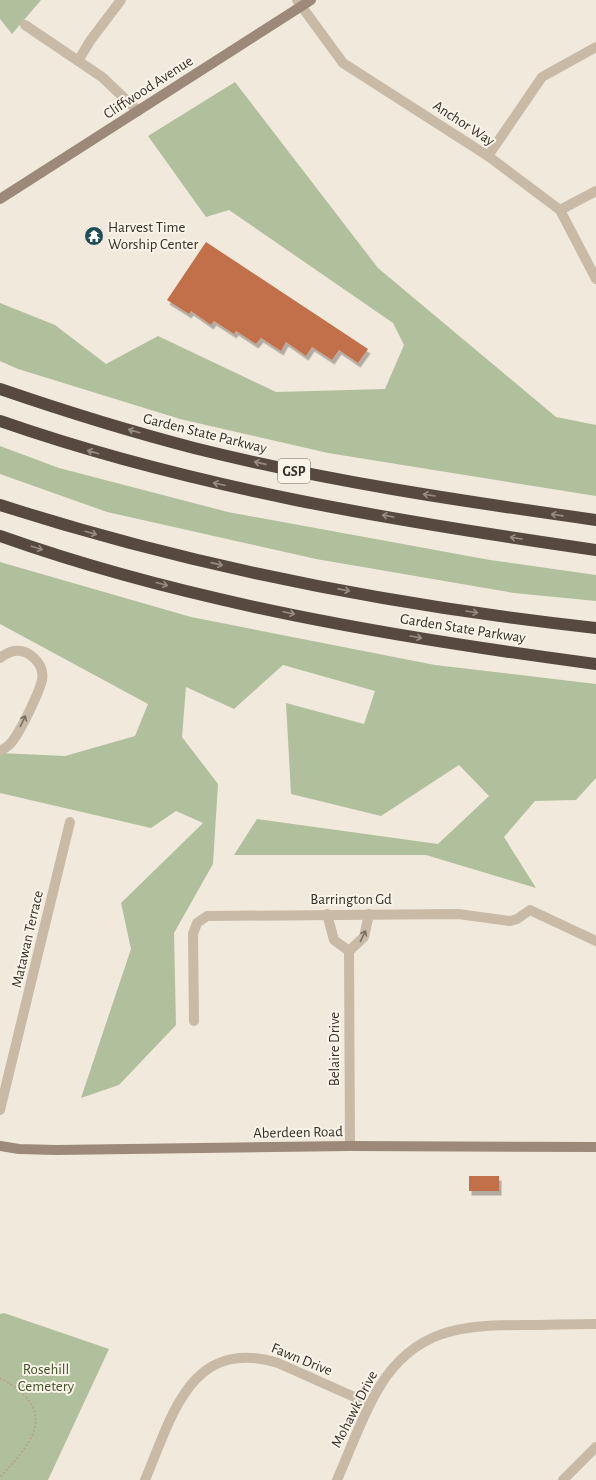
<svg xmlns="http://www.w3.org/2000/svg" width="596" height="1480" viewBox="0 0 596 1480" font-family="'Alegreya Sans',sans-serif">
<style>
.green{fill:#b1c09c}
.building{fill:#c27049;filter:url(#shadow)}
.lines{fill:none;stroke-linecap:round;stroke-linejoin:round}
.path{stroke:#b5a492;stroke-width:2;stroke-dasharray:2 2;stroke-linecap:butt}
.street{stroke:#c9baa8;stroke-width:10}
.secondary{stroke:#9c897a;stroke-width:10}
.highway{stroke:#574940;stroke-width:12}
.oneway{stroke:#988d83}
.oneway2{stroke:#786d62}
.labels{text-anchor:middle;stroke-width:4;stroke-linejoin:round;paint-order:stroke}
.shield{fill:#f9f3e8;stroke:#706962;stroke-width:1}
.shield-label{font-size:14px;font-weight:bold;fill:#362e28}
.street-label{font-size:15px;fill:#362e28;stroke:#f9f3e8}
.poi-label{font-size:15px;fill:#362e28;stroke:#f9f3e8;text-anchor:start}
.park-label{font-size:15px;fill:#42532d;stroke:#f9f3e8}
</style>
<defs>
<filter id="shadow"><feDropShadow dx="2.5" dy="4.5" stdDeviation="0" flood-color="#0004"/></filter>
</defs>
<rect width="100%" height="100%" fill="#f1e9dc"/>
<g class="green">
<polygon points="0,0 41,0 12,34 0,19"/>
<polygon points="235,82 378,268 556,417 596,425 596,496 328,453 180,419 18,369 0,361 0,303 55,325 106,364 158,336 276,392 385,389 404,345 393,323 229,210 206,217 148,136"/>
<polygon points="0,446 59,468 228,512 490,560 596,575 596,601 514,593 316,559 107,512 0,474"/>
<polygon points="0,562 191,617 435,665 596,684 596,778 576,800 535,801 504,837 536,888 426,855 234,855 257,819 438,844 489,796 459,765 381,816 291,794 286,703 364,724 375,691 283,665 234,709 186,687 182,737 218,784 213,864 174,933 176,1025 119,1085 81,1098 131,949 121,903 203,823 176,811 151,828 0,793 0,753 65,756 135,736 148,704 0,624"/>
<polygon points="4,1313 109,1349 48,1480 0,1480 0,1314"/>
</g>
<g class="building">
<polygon points="206,242 368,349 358,363 339,350 332,360 312,347 306,356 286,342 281,351 261,338 256,344 236,331 234,334 214,321 211,325 191,311 189,314 167,300"/>
<rect x="469" y="1176" width="30" height="15"/>
</g>
<g class="lines">
<path class="path" d="M0,1378C58,1410 36,1439 0,1477"/>
<g class="street">
<polyline points="297,0 343,63 488,156 560,210 596,279"/>
<polyline points="25,25 102,77 138,111"/>
<polyline points="78,61 90,41 121,0"/>
<polyline points="488,156 542,77 596,47"/>
<polyline points="560,210 596,191"/>
<path d="M0,658C4,655 8,652 14,651C29,649 45,664 42,680C39,693 19,735 10,744C7,747 4,749 0,751"/>
<polyline points="327,914 334,940 349,951 364,937 369,914"/>
<polyline points="349,951 350,1146"/>
<polyline points="194,1021 193,934 197,923 207,916 458,914 510,921 517,919 530,910 596,941"/>
<polyline points="0,1110 70,822"/>
<path d="M145,1480C172,1417 190,1336 278,1363L370,1404"/>
<path d="M337,1480C351,1449 362,1415 380,1386C415,1329 462,1325 523,1325C547,1325 572,1324 596,1324"/>
<polyline points="563,1480 596,1447"/>
</g>
<g class="secondary">
<polyline points="0,199 311,0"/>
<polyline points="0,1146 19,1149 56,1150 350,1146 596,1147"/>
</g>
<g class="highway">
<path d="M0,389C64,411 128,431 194,448C326,481 461,501 596,520"/>
<path d="M0,421C192,488 395,521 596,550"/>
<path d="M0,505C193,567 395,606 596,628"/>
<path d="M0,536C188,603 399,638 596,664"/>
</g>
</g>
<defs><path id="oneway-shaft" d="M-6 0H5M1.5-3L5.5 0L1.5 3" fill="none" stroke-width="1.6" stroke-linecap="round" stroke-linejoin="round"/></defs>
<g class="oneway">
<use href="#oneway-shaft" transform="translate(134 431) rotate(-164)"/>
<use href="#oneway-shaft" transform="translate(93 452) rotate(-164)"/>
<use href="#oneway-shaft" transform="translate(260 463) rotate(-167)"/>
<use href="#oneway-shaft" transform="translate(219 484) rotate(-168)"/>
<use href="#oneway-shaft" transform="translate(429 495) rotate(-171)"/>
<use href="#oneway-shaft" transform="translate(557 515) rotate(-172)"/>
<use href="#oneway-shaft" transform="translate(388 516) rotate(-170)"/>
<use href="#oneway-shaft" transform="translate(91 533) rotate(16)"/>
<use href="#oneway-shaft" transform="translate(516 538) rotate(-171)"/>
<use href="#oneway-shaft" transform="translate(37 548) rotate(18)"/>
<use href="#oneway-shaft" transform="translate(217 564) rotate(13)"/>
<use href="#oneway-shaft" transform="translate(162 584) rotate(15)"/>
<use href="#oneway-shaft" transform="translate(344 590) rotate(11)"/>
<use href="#oneway-shaft" transform="translate(472 612) rotate(9)"/>
<use href="#oneway-shaft" transform="translate(289 613) rotate(12)"/>
<use href="#oneway-shaft" transform="translate(416 637) rotate(10)"/>
</g>
<g class="oneway2">
<use href="#oneway-shaft" transform="translate(23 721) rotate(-64)"/>
<use href="#oneway-shaft" transform="translate(363 936) rotate(-65)"/>
</g>
<defs>
<symbol id="temple-disc" viewBox="-11 -11 22 22"><circle r="9.5" fill="#1f4e56" stroke="#f9f3e8"/><path d="M0-6L5-2H3V0L6.5 2.5H4V6H1.5V3h-3V6H-4V2.5H-6.5L-3 0V-2H-5Z" fill="#fff"/></symbol>
</defs>
<g fill-rule="evenodd">
<use href="#temple-disc" x="83" y="225" width="22" height="22"/>
</g>
<g class="labels">
<rect class="shield" x="278" y="459" width="32" height="24" rx="3"/>
<g class="shield-label">
<text x="294" y="476">GSP</text>
</g>
<g class="street-label">
<text transform="translate(148 87) rotate(-33)" y="5">Cliffwood Avenue</text>
<text transform="translate(464 123) rotate(33)" y="5">Anchor Way</text>
<text transform="translate(205 433) rotate(14)" y="5">Garden State Parkway</text>
<text transform="translate(463 628) rotate(9)" y="5">Garden State Parkway</text>
<text x="351" y="904">Barrington Gd</text>
<text transform="translate(27 939) rotate(-77)" y="5">Matawan Terrace</text>
<text transform="translate(334 1049) rotate(-90)" y="5">Belaire Drive</text>
<text transform="translate(298 1132) rotate(-1)" y="5">Aberdeen Road</text>
<text transform="translate(302 1359) rotate(22)" y="5">Fawn Drive</text>
<text transform="translate(354 1409) rotate(-63)" y="5">Mohawk Drive</text>
</g>
<g class="poi-label">
<text x="108" y="232">Harvest Time<tspan x="108" dy="17">Worship Center</tspan></text>
</g>
<g class="park-label">
<text x="46" y="1374">Rosehill<tspan x="46" dy="17">Cemetery</tspan></text>
</g>
</g>
</svg>
